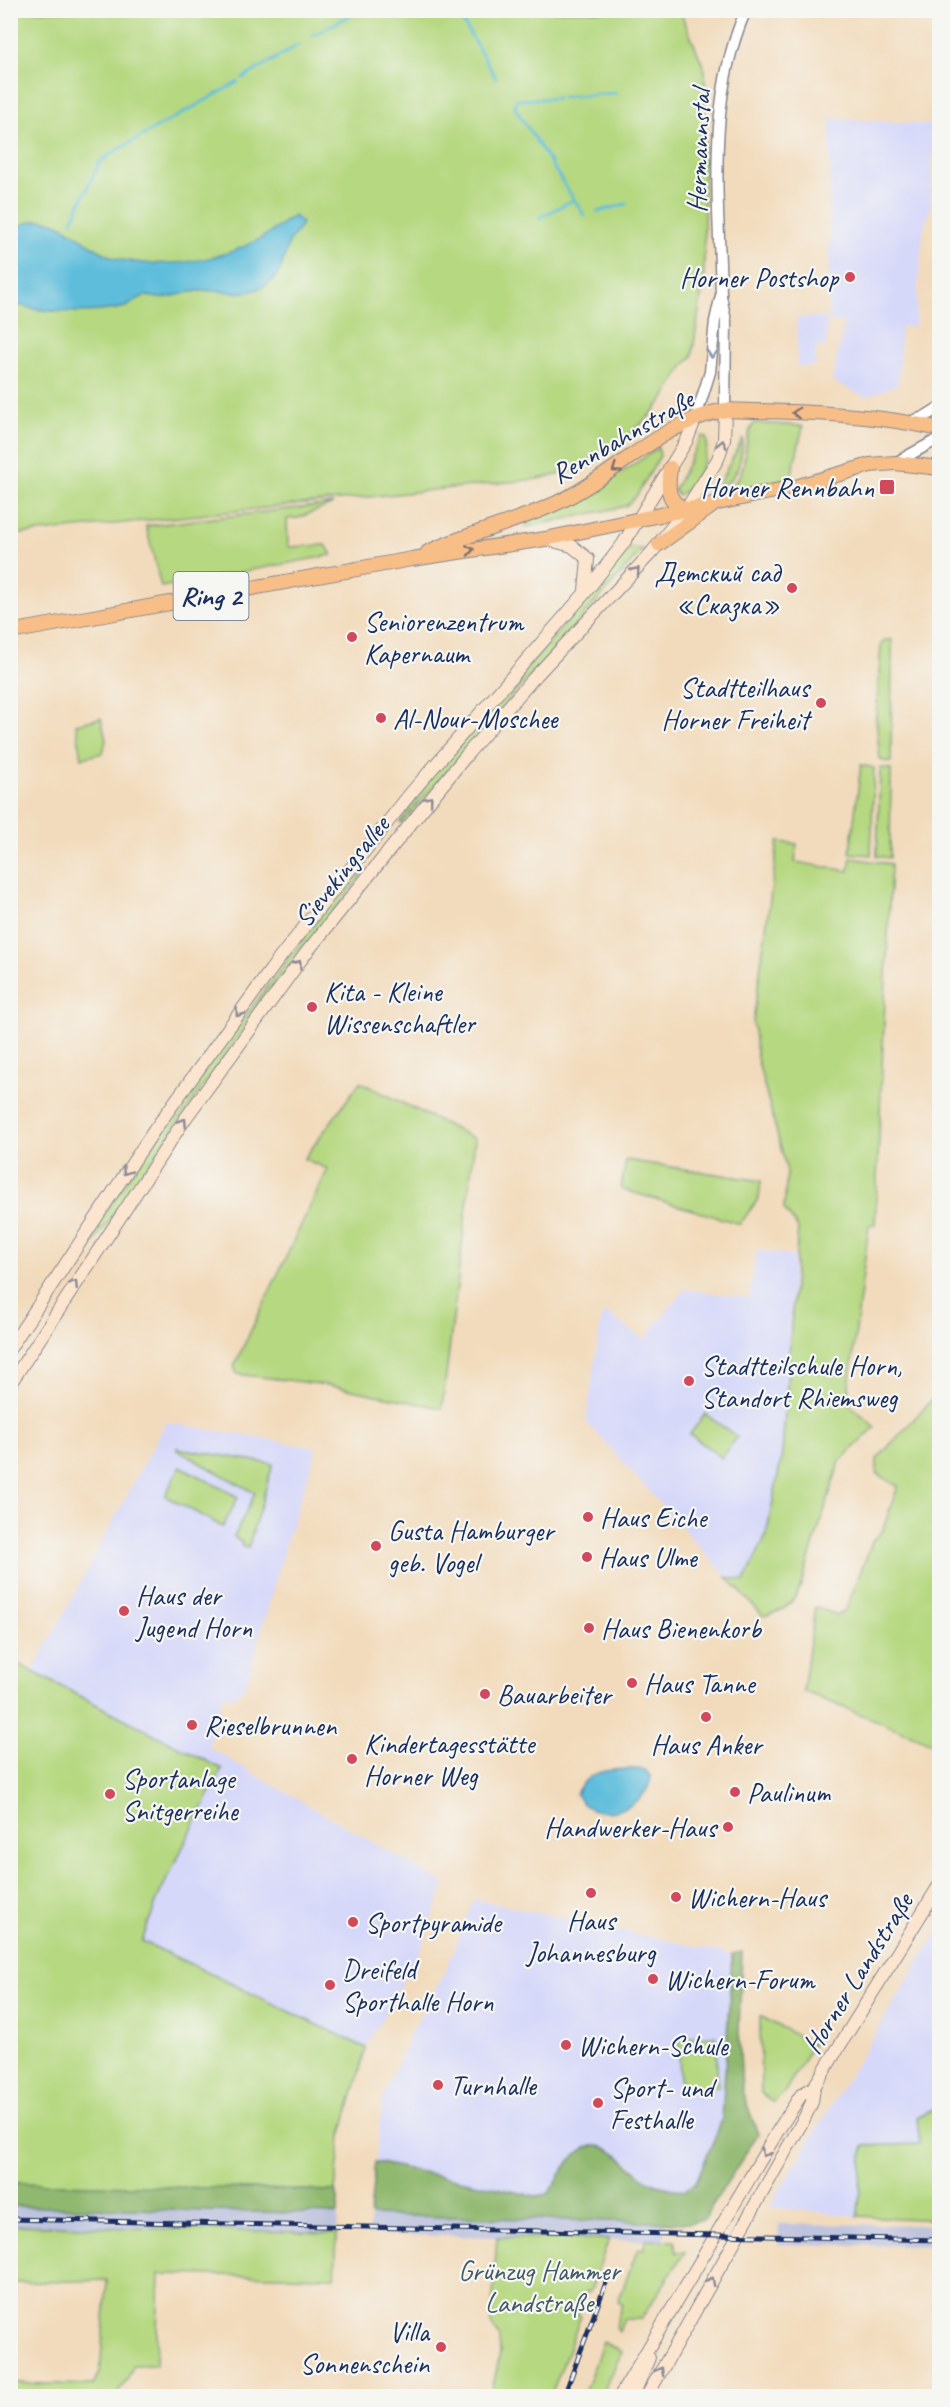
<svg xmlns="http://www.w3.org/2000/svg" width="950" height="2407" viewBox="0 0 950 2407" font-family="Caveat,sans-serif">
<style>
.built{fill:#d6d8f9}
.industrial{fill:#bec3de}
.green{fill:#b6d880;stroke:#68846f;stroke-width:1.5}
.forest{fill:#90b86e;stroke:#567466;stroke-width:1.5}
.water{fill:#5dbddb;stroke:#3c769c;stroke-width:1.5}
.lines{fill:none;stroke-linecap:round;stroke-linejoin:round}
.stream{stroke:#5dbddb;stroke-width:3}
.tertiary-casing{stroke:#86858d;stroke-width:13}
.secondary-casing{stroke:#86858d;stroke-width:14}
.primary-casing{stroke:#86858d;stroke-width:16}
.tertiary{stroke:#fff;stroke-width:10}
.secondary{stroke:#fce5cf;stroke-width:12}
.primary{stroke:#f7be88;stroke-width:14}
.rail-casing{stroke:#1b2f5e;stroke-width:5}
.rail{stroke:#f6f6f2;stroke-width:3;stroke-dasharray:9;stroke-linecap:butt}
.oneway{stroke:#8d97ae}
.oneway2{stroke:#7e6f71}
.oneway3{stroke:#8c8a96}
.poi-dot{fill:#d1495b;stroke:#f6f6f2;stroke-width:2}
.labels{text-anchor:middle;stroke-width:4.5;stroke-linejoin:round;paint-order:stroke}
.shield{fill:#f6f6f2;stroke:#5d6b8a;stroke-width:1.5}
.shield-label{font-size:27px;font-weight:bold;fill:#1b2f5e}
.street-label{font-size:28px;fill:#1b2f5e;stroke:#f6f6f2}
.poi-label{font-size:28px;fill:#1b2f5e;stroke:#f6f6f2;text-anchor:start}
.park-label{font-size:28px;fill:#425966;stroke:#f6f6f2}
</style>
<rect width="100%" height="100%" fill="#f6f6f2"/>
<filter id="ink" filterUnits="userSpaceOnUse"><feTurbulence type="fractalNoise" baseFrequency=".0167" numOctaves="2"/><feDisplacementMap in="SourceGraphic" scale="12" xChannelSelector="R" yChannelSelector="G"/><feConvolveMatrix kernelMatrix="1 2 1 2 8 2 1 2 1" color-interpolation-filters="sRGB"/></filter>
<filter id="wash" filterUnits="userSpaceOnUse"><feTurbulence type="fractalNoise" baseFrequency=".008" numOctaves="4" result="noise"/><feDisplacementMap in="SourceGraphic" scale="24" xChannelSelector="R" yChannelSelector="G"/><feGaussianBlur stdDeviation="1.35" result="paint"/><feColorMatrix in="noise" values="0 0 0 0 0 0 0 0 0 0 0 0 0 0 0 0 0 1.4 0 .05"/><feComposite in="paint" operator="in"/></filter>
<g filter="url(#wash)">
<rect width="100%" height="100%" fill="#f2dbbc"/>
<g class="built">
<polygon points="830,118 934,125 930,209 923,231 915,327 901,326 898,384 866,397 832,381 844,323 829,321"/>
<polygon points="797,317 827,317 826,347 816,347 815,366 797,366"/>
<polygon points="757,1250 794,1256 782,1455 766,1536 744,1581 727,1577 586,1422 602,1315 607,1313 644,1340 685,1289 749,1298"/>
<polygon points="166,1422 317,1448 290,1530 246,1684 234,1697 223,1694 208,1747 445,1884 420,1951 366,2048 142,1941 159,1895 222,1770 33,1671"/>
<polygon points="474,1899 731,1954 722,2120 696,2182 685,2191 666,2188 647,2180 626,2160 570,2163 548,2194 535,2196 375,2162 383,2097 410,2034 446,1970"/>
<polygon points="939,1929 939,2107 917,2118 920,2144 863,2146 858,2216 769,2207"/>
</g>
<g class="industrial">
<polygon points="11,2206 338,2214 337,2233 11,2225"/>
<polygon points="370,2215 664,2222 664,2241 369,2234"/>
<polygon points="779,2224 939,2225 939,2246 778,2244"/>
</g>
<g class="green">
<path d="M10,11H680L705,70L704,278L692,357C677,370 673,387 661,402C642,428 598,460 569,472C559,475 547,477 537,479L11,535Z"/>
<path d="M754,423L803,426L791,478L724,491C754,474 739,444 754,423Z"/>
<path d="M702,436L706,437C711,453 694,491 677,495L674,490Z"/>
<path d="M743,438C742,456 739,481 718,486Z"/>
<polygon points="658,448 660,456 637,495 626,506 526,527 525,523 603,485"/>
<polygon points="333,504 298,518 287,519 288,547 326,545 332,555 161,587 146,526"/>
<polygon points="629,548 643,549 512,696 402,823 400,822 422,792 425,783 606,578"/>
<polygon points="885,640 892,640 892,643 891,762 880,760 876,718 881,644"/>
<polygon points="101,718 106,740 103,753 82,758 76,724"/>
<polygon points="861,765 874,768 871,855 850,853"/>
<polygon points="880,768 891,769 890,858 877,856"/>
<path d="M778,842L797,844L795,862L849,871L851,858L891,864L875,1225H869L847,1402L875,1427L840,1461L799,1591C789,1608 782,1611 763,1616L727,1577L744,1581L766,1536L782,1455L798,1228L784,1209L787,1171L757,1058L753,1022Z"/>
<path d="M359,866L365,871L268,994L92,1245L88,1237C175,1110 265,987 359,866Z"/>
<polygon points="360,1082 475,1139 442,1408 327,1385 237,1374 234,1366 328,1169 304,1159"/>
<polygon points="626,1160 761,1181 759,1198 740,1224 621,1189"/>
<polygon points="939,1392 939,1746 803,1691 815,1607 837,1615 845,1611 873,1540 882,1532 898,1486 877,1474 877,1459"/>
<polygon points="705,1414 737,1437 722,1458 690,1434"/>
<polygon points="177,1448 273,1464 248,1548 241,1546 242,1542 234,1537 255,1493 177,1450"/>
<polygon points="180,1466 238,1497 223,1527 165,1496"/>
<polygon points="10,1660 222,1769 159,1895 142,1941 366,2048 341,2137 335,2191 11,2183"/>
<polygon points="760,2016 813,2044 784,2093 773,2102 761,2093"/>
<polygon points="716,2036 718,2087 680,2088 679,2038"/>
<polygon points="939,2107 939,2220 858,2216 863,2146 920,2144 917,2118"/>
<polygon points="11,2225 337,2233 335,2277 159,2274 156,2365 134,2365 126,2382 115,2396 11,2396 11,2383 93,2385 100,2373 107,2280 11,2283"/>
<polygon points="497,2237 609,2239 590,2292 587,2291 578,2314 581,2316 551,2396 491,2396 500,2354 499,2337 491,2324"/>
<polygon points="645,2240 675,2241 675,2252 685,2252 641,2319 624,2319 619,2332 615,2326 622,2304 618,2302 638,2248 644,2249"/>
<polygon points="603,2342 622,2352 600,2396 583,2396"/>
</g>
<g class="forest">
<path d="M742,1952L739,2030L742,2091L758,2134L703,2220L689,2223L370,2215L375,2162L535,2196L548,2194C557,2181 566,2162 579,2152C606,2130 631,2172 649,2181C661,2187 672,2189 685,2191L696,2182L722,2120L732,1954Z"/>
<polygon points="11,2183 335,2191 338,2198 338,2214 11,2206"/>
</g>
<g class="water">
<path d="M294,216L302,223C299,232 293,234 290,241C283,254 284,273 270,282C245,301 226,288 199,291C187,292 175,296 163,298C157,299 151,296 145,296C138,297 132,305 125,307C97,314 36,314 11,302V231C55,201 74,241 112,257C121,261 134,262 144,263C187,266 235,256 271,232C279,227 285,221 294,216Z"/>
<path d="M636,1769L645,1770L651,1777C647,1810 592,1827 576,1794C587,1769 611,1769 636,1769Z"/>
</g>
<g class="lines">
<g class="stream">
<polyline points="456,10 496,78"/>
<polyline points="312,36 360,10"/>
<polyline points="243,78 300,44"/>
<polyline points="562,97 616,93"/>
<polyline points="558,98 516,100 515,108 584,215"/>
<polyline points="597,212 626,204"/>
<polyline points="539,218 571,201"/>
<polyline points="72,221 99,163 112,153 238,82"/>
</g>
</g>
</g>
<g filter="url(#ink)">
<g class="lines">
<defs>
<g id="tertiary">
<path d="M725,410L726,321L721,296C719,201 706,100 746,10"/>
<polyline points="696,417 710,372 715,321 720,299"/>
<polyline points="909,422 924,417 940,407"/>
<polyline points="895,463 940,438"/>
</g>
<g id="secondary">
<polyline points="546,539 572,546 588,559 585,590"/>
<polyline points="10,1348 155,1129 278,960 410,794 584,594 623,544 687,440 696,417"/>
<polyline points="10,1384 185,1119 306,953 469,752 531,681 652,552 686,509 718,459 724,440 725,410"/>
<polyline points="620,2396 779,2129 801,2095 814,2087"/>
<polyline points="633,2396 649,2358"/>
<polyline points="647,2396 805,2117 812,2102 814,2087 940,1884"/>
</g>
<g id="primary">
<path d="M670,468C668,486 665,502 686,509"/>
<polyline points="659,544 712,506"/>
<path d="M428,552C471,532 518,522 561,501C617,474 663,421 725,410C796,412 870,413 940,429"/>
<polyline points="10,632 412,559 545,539 799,486 870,465 895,463 940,468"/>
</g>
</defs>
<use href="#tertiary" class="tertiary-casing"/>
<use href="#secondary" class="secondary-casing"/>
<use href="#primary" class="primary-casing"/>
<use href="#tertiary" class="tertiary"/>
<use href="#secondary" class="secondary"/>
<use href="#primary" class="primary"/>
<defs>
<g id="rail">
<polyline points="10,2219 940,2240"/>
<polyline points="564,2396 607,2280"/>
</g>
</defs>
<use href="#rail" class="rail-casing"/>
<use href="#rail" class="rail"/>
</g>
<defs><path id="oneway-chevron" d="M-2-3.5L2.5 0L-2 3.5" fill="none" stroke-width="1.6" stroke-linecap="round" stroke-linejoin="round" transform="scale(1.5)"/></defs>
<use class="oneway" href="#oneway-chevron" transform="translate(712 354) rotate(95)"/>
<g class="oneway2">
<use href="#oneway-chevron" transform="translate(796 413) rotate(-178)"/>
<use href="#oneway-chevron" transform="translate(616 469) rotate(145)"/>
<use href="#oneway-chevron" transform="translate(470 550) rotate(-9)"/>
</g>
<g class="oneway3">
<use href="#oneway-chevron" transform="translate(722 444) rotate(-78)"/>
<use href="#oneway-chevron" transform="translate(636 571) rotate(-48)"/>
<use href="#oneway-chevron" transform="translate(429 800) rotate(-50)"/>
<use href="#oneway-chevron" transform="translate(298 964) rotate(-53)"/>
<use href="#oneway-chevron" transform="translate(239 1013) rotate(126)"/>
<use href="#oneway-chevron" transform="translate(183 1122) rotate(-56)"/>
<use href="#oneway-chevron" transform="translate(126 1171) rotate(124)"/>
<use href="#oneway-chevron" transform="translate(74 1284) rotate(-57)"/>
<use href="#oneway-chevron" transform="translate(765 2153) rotate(121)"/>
<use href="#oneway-chevron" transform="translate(711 2281) rotate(-61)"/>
<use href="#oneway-chevron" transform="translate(660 2371) rotate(-61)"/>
</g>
</g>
<g class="poi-dot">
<circle cx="850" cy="277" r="6"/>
<rect x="879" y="479" width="16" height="16" rx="3"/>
<circle cx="792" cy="588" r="6"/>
<circle cx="352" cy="637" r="6"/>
<circle cx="821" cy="703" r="6"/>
<circle cx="381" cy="718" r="6"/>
<circle cx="312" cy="1007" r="6"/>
<circle cx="689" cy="1381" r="6"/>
<circle cx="588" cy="1517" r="6"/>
<circle cx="376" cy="1546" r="6"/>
<circle cx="587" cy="1557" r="6"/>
<circle cx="124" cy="1611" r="6"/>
<circle cx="589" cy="1628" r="6"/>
<circle cx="632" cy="1683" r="6"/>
<circle cx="485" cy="1694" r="6"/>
<circle cx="706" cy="1717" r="6"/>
<circle cx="192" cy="1725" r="6"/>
<circle cx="352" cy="1759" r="6"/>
<circle cx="735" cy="1792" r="6"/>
<circle cx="110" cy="1794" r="6"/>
<circle cx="728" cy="1827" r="6"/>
<circle cx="591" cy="1893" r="6"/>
<circle cx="676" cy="1897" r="6"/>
<circle cx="353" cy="1922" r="6"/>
<circle cx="653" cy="1979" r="6"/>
<circle cx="330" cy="1985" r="6"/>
<circle cx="566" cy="2045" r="6"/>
<circle cx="438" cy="2085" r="6"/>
<circle cx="598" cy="2103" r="6"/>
<circle cx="441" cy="2347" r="6"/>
</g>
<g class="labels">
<rect class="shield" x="173.5" y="572" width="75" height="48" rx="4.5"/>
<g class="shield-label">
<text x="211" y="605">Ring 2</text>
</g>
<g class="street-label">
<text transform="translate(698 151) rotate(-88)" y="10">Hermannstal</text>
<text transform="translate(622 436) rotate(-30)" y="10">Rennbahnstraße</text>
<text transform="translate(341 871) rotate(-51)" y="10">Sievekingsallee</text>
<text transform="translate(857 1973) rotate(-58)" y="10">Horner Landstraße</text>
</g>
<g class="poi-label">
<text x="838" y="287" text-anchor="end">Horner Postshop</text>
<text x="874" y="497" text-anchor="end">Horner Rennbahn</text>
<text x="780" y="582" text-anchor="end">Детский сад<tspan x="780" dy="32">«Сказка»</tspan></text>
<text x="364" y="631">Seniorenzentrum<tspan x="364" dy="32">Kapernaum</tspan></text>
<text x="809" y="697" text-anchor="end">Stadtteilhaus<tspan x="809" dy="32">Horner Freiheit</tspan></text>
<text x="393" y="728">Al-Nour-Moschee</text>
<text x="324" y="1001">Kita - Kleine<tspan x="324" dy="32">Wissenschaftler</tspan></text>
<text x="701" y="1375">Stadtteilschule Horn,<tspan x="701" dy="32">Standort Rhiemsweg</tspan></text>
<text x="600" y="1527">Haus Eiche</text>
<text x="388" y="1540">Gusta Hamburger<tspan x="388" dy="32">geb. Vogel</tspan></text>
<text x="599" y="1567">Haus Ulme</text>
<text x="136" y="1605">Haus der<tspan x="136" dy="32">Jugend Horn</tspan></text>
<text x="601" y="1638">Haus Bienenkorb</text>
<text x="644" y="1693">Haus Tanne</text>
<text x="497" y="1704">Bauarbeiter</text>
<text x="204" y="1735">Rieselbrunnen</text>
<text x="364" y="1753">Kindertagesstätte<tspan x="364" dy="32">Horner Weg</tspan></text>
<text x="706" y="1754" text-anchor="middle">Haus Anker</text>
<text x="122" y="1788">Sportanlage<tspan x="122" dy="32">Snitgerreihe</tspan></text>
<text x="747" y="1802">Paulinum</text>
<text x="716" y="1837" text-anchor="end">Handwerker-Haus</text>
<text x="688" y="1907">Wichern-Haus</text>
<text x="591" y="1930" text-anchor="middle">Haus<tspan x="591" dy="32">Johannesburg</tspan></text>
<text x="365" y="1932">Sportpyramide</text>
<text x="342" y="1979">Dreifeld<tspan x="342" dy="32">Sporthalle Horn</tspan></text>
<text x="665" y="1989">Wichern-Forum</text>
<text x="578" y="2055">Wichern-Schule</text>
<text x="450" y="2095">Turnhalle</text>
<text x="610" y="2097">Sport- und<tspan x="610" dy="32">Festhalle</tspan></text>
<text x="429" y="2341" text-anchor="end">Villa<tspan x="429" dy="32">Sonnenschein</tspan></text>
</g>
<g class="park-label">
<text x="539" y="2280">Grünzug Hammer<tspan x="539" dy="32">Landstraße</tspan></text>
</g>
</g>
<rect width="950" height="2407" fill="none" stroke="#f6f6f2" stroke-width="36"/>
</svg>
